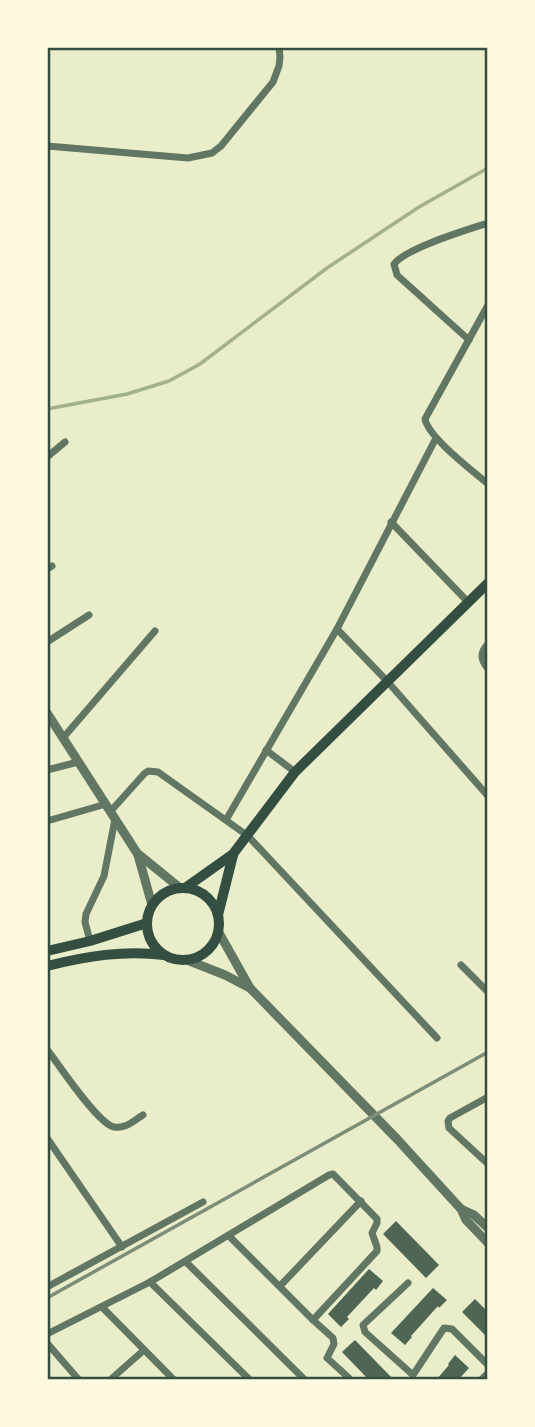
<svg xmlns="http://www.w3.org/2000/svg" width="535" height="1427" viewBox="0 0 535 1427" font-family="'PT Sans Narrow',sans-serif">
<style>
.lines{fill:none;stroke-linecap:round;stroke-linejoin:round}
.stream{stroke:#a3b18a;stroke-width:3.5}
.building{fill:#4f6655}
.minor{stroke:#617663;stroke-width:7}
.tertiary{stroke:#617663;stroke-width:9}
.secondary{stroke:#344e41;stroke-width:10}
.rail{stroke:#7c8e77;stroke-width:3.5}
.neatline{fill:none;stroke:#344e41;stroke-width:2.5}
</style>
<rect width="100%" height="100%" fill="#e9edc9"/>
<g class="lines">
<polyline class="stream" points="47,409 127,394 169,381 200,364 327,268 419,207 488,168"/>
</g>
<g class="building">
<polygon points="396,1221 439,1265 426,1278 383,1234"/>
<polygon points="369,1269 383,1281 376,1290 374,1288 347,1317 349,1319 341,1327 328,1314"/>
<polygon points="433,1288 447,1300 439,1308 438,1306 411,1336 412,1337 405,1345 391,1333"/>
<polygon points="475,1299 488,1312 488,1338 462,1312"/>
<polygon points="355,1340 394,1380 369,1380 342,1352"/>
<polygon points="455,1355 469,1368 458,1380 436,1380 449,1365 448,1364"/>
</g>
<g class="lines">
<g class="minor">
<polyline points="47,146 188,158 212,153 221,146 273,82 279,66 280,57 279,47"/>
<path d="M488,305L425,419C428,437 473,471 488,484"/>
<path d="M469,340L397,275L394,264C406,248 466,230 488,223"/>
<polyline points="47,457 65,442"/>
<polyline points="391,522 468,602"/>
<polyline points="47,569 52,566"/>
<polyline points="337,629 387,681 488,796"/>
<polyline points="47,642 89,615"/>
<path d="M488,644C479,653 481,660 488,669"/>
<polyline points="63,738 155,631"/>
<polyline points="266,750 295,772"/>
<polyline points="47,770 78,762"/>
<polyline points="110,812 144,774 148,771 158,772 248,836 437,1038"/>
<polyline points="226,820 337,629 436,438"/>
<polyline points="47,821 106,804"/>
<polyline points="90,941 85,922 86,914 104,876 115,819"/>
<polyline points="461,965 488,992"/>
<path d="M47,1049C58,1064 98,1124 114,1127C126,1129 133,1121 143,1115"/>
<polyline points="488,1097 450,1118 448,1121 449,1128 488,1164"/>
<polyline points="47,1138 122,1247"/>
<polyline points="229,1236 313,1320 333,1338 334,1344 327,1358 349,1378 349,1380"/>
<polyline points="186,1262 305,1380"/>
<polyline points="150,1282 250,1380"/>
<polyline points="408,1283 363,1325 365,1332 413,1375 444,1328 452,1329 488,1365"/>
<polyline points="280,1286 361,1201"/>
<polyline points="47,1287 203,1202"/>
<polyline points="102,1307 174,1380"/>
<polyline points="47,1334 150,1282 329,1175 333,1174 377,1219 377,1223 372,1233 377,1247 377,1251 313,1320"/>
<polyline points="47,1343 79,1380"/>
<polyline points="110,1380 144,1350"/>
<polyline points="481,1380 488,1373"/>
</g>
<g class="tertiary">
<polyline points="47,713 137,853 180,888"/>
<polyline points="138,855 152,905"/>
<polyline points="218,931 250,988 397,1139 461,1209 466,1220 488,1243"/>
<polyline points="187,960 225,975 248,987"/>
<polyline points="461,1209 474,1215 488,1228"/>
</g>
<g class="secondary">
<polyline points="185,888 233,854 295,772 488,583"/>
<circle cx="183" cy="924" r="36"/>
<polyline points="218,915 233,855"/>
<polyline points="47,951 90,941 147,923"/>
<path d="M47,966C87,956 124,950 164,955"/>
</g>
<polyline class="rail" points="47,1298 488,1052"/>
</g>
<rect width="535" height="1427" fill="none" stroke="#fefae0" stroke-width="98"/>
<rect x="49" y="49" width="437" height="1329" class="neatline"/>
</svg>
